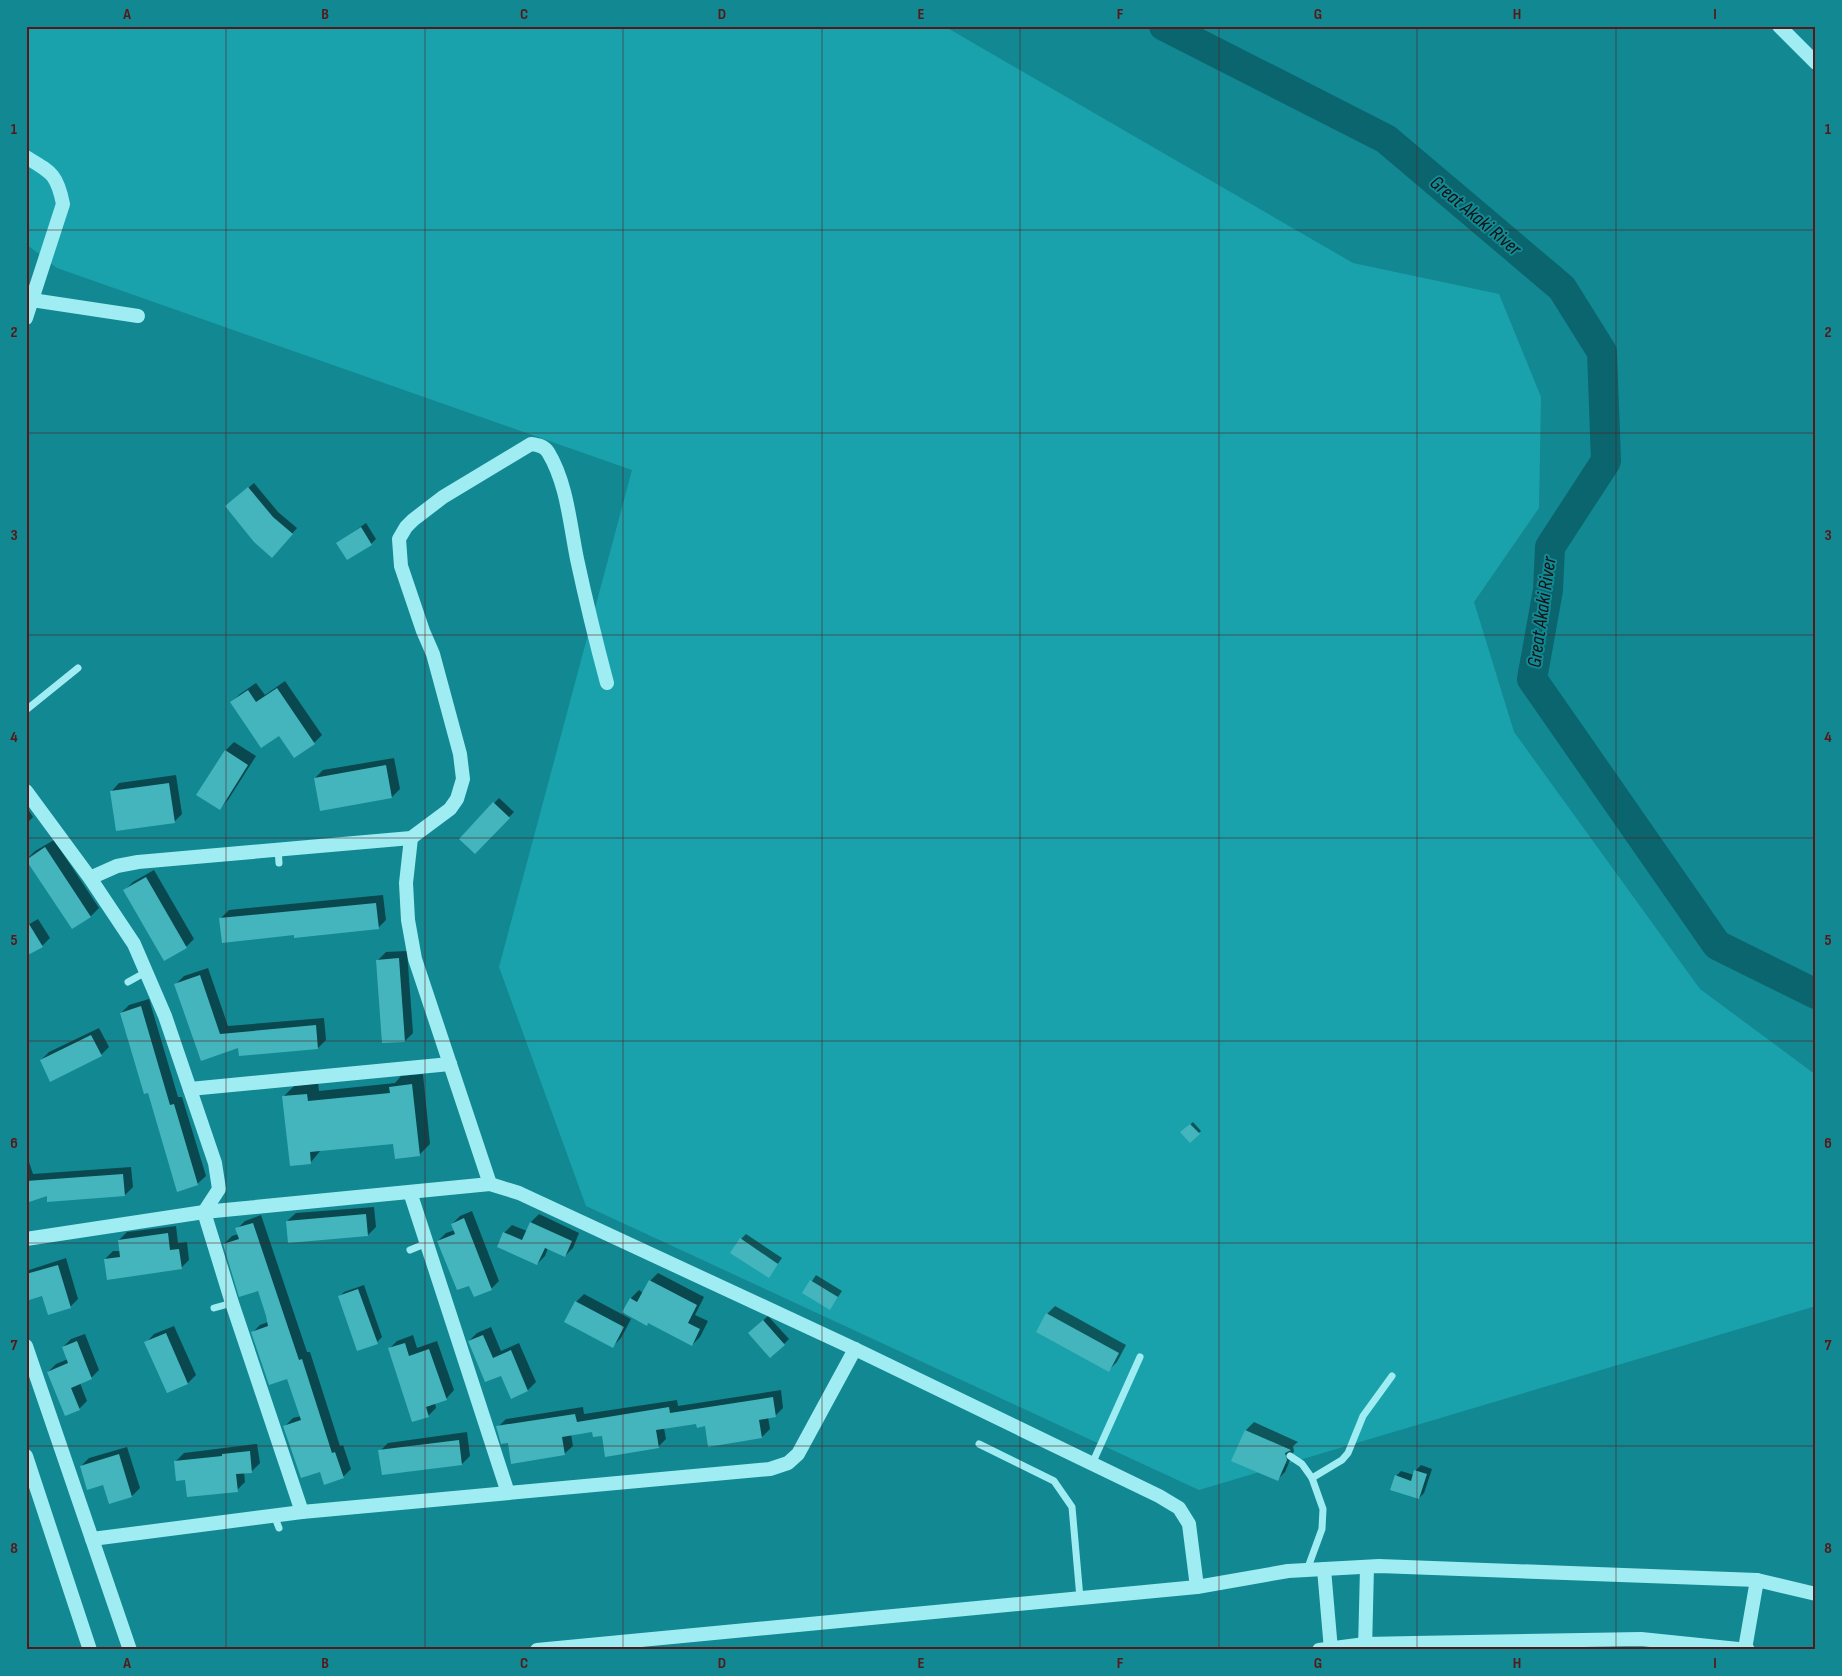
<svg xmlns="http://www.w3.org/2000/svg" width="1842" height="1676" viewBox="0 0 1842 1676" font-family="'Sofia Sans Condensed',sans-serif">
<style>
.green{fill:#1aa2ac}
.shadow{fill:#0007}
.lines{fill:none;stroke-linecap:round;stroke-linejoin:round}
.river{stroke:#0b656e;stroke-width:30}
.building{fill:#44b5bd}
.service{stroke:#9fedf2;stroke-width:7}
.minor{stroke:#9fedf2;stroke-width:14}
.grid{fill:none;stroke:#561919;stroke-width:1;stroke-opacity:0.55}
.labels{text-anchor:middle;stroke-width:4;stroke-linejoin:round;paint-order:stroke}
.water-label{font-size:20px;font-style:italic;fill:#111;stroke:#128892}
.neatline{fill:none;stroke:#561919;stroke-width:2}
.grid-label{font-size:16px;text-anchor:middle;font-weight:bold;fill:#561919}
</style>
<rect width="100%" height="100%" fill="#128892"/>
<polygon class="green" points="26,26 944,26 1353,263 1499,294 1541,397 1539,508 1474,602 1514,732 1700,989 1816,1075 1816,1306 1199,1490 586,1206 499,967 632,470 57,268 26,244"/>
<g class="shadow">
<polygon points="254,483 278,512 297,528 277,551 232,502"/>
<polygon points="366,523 376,539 371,544 348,558 338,543"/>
<polygon points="285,681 322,735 314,743 279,734 232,702 240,694 256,683 265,695"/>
<polygon points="234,742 256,756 228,800 220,808 198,794 226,750"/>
<polygon points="394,758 400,789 392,797 315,778 323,770"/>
<polygon points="176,775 182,814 174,822 111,792 119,783"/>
<polygon points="499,798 514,812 475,853 460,839"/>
<polygon points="26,806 33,817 26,824"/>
<polygon points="54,840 99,908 91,916 72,928 27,859 35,851"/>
<polygon points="154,870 194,939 186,947 125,890 133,882"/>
<polygon points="383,895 386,920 378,928 295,934 221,918 229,910"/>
<polygon points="38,919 50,938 42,946 26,926"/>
<polygon points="407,951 413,1033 405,1041 384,1042 378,960 386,952"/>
<polygon points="208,968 228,1026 324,1018 326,1040 318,1048 240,1055 239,1047 201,1059 176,984 184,976"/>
<polygon points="149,999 178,1097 182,1097 206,1176 197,1184 148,1092 121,1013 129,1005"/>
<polygon points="99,1028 109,1047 101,1055 41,1060 49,1052"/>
<polygon points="423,1074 430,1144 419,1155 394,1142 321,1150 311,1162 283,1097 294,1086 318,1083 319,1091 395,1083 401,1076"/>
<polygon points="1193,1122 1201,1131 1190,1141 1182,1132"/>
<polygon points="26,1153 33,1174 131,1167 133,1187 125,1195 48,1194 26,1201"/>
<polygon points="374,1207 376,1227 368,1235 287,1221 296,1213"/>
<polygon points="472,1211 499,1281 491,1289 470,1284 438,1241 446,1233 455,1230 452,1224 460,1216"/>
<polygon points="539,1214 579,1233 573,1248 565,1256 548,1248 545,1256 537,1264 504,1233 512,1225 527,1231 531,1222"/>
<polygon points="261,1215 307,1352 310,1352 340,1446 343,1445 351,1469 343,1477 320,1471 285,1426 293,1418 301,1416 287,1377 252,1333 260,1325 268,1322 258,1289 224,1244 232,1236 239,1234 237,1229 245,1221"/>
<polygon points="176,1226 178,1243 187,1242 189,1260 181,1268 105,1259 113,1251 120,1251 119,1240 127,1232"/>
<polygon points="746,1234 782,1258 769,1276 741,1239"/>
<polygon points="66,1258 78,1299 70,1307 42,1294 26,1298 26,1271"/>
<polygon points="658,1273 704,1297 695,1315 708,1321 700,1337 692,1345 649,1322 647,1324 631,1298 639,1290 643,1293 650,1281"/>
<polygon points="816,1275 842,1291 830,1309 804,1293"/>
<polygon points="364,1285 382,1337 377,1342 339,1297 344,1292"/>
<polygon points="584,1294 631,1319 621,1338 613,1346 576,1302"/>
<polygon points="1055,1306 1126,1345 1117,1362 1109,1370 1047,1314"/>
<polygon points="768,1316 789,1339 784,1344 755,1328"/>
<polygon points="174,1326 196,1375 188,1383 168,1392 146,1343 154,1334"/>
<polygon points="491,1327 501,1351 519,1343 536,1382 528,1390 511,1397 501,1374 469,1341 477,1333"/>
<polygon points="85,1334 99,1370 91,1378 80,1383 87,1401 79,1409 48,1372 56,1364 68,1359 63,1347 71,1339"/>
<polygon points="413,1335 417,1348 437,1341 454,1390 446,1399 435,1403 436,1408 428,1416 389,1349 397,1341"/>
<polygon points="781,1390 783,1408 775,1416 768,1417 770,1429 762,1437 697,1423 664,1428 666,1439 658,1447 603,1435 593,1431 571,1434 573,1446 564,1454 509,1442 498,1427 506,1419 583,1407 584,1414 677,1400 678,1406"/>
<polygon points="1254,1422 1298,1442 1293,1446 1294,1451 1285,1472 1277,1480 1233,1460 1246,1430"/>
<polygon points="467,1432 470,1456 462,1464 383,1474 380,1451 388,1443"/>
<polygon points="257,1444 260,1463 252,1471 244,1472 245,1482 237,1490 186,1479 176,1461 184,1453"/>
<polygon points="127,1447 140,1488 132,1496 104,1483 81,1466 89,1458"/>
<polygon points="1421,1465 1432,1469 1424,1493 1419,1498 1396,1476 1401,1471 1414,1475 1416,1470"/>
</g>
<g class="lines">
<polyline class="river" points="1164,26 1386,139 1562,288 1602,352 1606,461 1550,547 1548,590 1532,679 1717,945 1816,994"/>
</g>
<g class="building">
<polygon points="248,487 273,517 293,534 272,558 254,542 225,506"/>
<polygon points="361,527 372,545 347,560 336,543"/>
<polygon points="277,688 315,744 294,758 279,736 261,748 230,702 248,690 256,702"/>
<polygon points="225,750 248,765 220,810 196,795"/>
<polygon points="386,765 392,798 320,811 314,778"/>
<polygon points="169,783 175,823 116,831 110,791"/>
<polygon points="493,802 510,818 475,854 459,839"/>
<polygon points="45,847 91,917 72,929 26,860"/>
<polygon points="146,877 187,948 164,961 123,890"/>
<polygon points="376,903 379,929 294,938 294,935 222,943 219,918"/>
<polygon points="26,919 43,947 26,956"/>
<polygon points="399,958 405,1042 382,1043 376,960"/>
<polygon points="200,975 220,1034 316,1025 318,1049 239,1056 238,1048 201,1061 174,984"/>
<polygon points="141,1006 170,1105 174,1104 198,1185 177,1192 148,1093 144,1094 120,1013"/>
<polygon points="91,1035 102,1056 50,1082 40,1060"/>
<polygon points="412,1084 420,1156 395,1159 393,1144 310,1152 311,1164 290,1166 282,1096 307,1094 308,1101 390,1093 389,1087"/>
<polygon points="1190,1124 1200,1134 1190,1143 1180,1132"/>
<polygon points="123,1174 125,1196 47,1202 47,1196 26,1203 26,1181"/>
<polygon points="366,1214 368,1236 288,1243 286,1221"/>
<polygon points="464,1218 492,1290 474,1297 469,1286 457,1290 437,1241 455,1234 451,1224"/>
<polygon points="530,1222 572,1241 565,1257 545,1248 537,1265 497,1247 503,1232 522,1240"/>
<polygon points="253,1223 299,1360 302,1359 332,1453 335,1452 344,1478 324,1485 320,1472 301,1478 283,1426 301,1420 287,1379 269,1385 251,1332 268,1326 266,1316 258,1291 239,1297 223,1244 239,1239 235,1228"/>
<polygon points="168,1233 170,1250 179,1249 182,1269 107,1280 104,1259 120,1257 118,1240"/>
<polygon points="740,1238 778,1264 769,1278 730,1253"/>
<polygon points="58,1265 71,1308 48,1315 42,1296 26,1301 26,1274"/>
<polygon points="649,1280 697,1305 688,1323 700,1329 692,1346 648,1323 647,1326 622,1312 630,1298 637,1302"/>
<polygon points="810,1280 838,1297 830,1310 802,1293"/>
<polygon points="358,1289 378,1344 357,1351 338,1296"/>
<polygon points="575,1301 624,1327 613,1348 564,1322"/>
<polygon points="1046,1313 1119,1353 1109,1372 1036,1332"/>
<polygon points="763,1320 785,1345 770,1358 748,1333"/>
<polygon points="166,1333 188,1384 167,1393 144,1342"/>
<polygon points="483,1335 493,1358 511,1350 528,1391 511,1399 501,1376 485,1382 468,1341"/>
<polygon points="77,1341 92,1379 71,1388 80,1410 65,1416 47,1372 68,1363 62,1347"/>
<polygon points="405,1343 409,1356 429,1349 447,1400 426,1407 429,1417 412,1422 388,1348"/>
<polygon points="773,1397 776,1417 759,1420 762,1438 708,1447 705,1426 697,1428 696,1424 656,1430 659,1448 605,1457 602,1436 593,1437 592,1432 562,1437 565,1455 511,1464 508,1443 501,1444 496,1426 575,1414 577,1422 669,1407 670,1413"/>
<polygon points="1245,1430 1291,1450 1285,1453 1287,1460 1278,1481 1231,1461"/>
<polygon points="459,1440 462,1465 382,1475 378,1450"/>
<polygon points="250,1451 252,1473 236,1474 238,1492 187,1497 185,1480 176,1481 174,1461 222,1456 222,1454"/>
<polygon points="119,1454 132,1497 109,1504 103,1485 87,1490 80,1466"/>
<polygon points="1414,1470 1427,1474 1419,1499 1390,1490 1395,1475 1411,1481"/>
</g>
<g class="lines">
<g class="service">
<polyline points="26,710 78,668"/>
<polyline points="278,849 279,863"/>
<polyline points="128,982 146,972"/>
<polyline points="410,1250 427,1243"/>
<polyline points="214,1308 232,1303"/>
<polyline points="979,1444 1054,1481 1072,1507 1080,1598"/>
<polyline points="1290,1456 1302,1464 1312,1478 1323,1509 1322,1529 1307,1570"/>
<polyline points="1092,1464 1140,1357"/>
<polyline points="1312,1478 1342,1460 1348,1453 1363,1416 1392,1376"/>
<polyline points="274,1515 279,1528"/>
</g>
<g class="minor">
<polyline points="1779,26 1816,63"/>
<path d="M26,157C51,172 57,174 63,204L26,318"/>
<polyline points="32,300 138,316"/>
<polyline points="26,791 90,878 134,944 165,1016 215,1163 219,1189 204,1212 232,1303 302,1512"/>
<polyline points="411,838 406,883 408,920 415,959 490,1184"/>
<path d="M90,878L117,866L138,862L411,838L450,809L457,799L463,779L460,754L433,654L423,631L401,566L399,539L406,527L413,520L443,497L531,444C538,445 544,446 548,452C567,483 570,525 577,559C586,601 596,642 607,683"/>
<polyline points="190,1089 450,1064"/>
<polyline points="410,1192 508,1493"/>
<polyline points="26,1239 204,1212 490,1184 519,1193 855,1349 1159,1496 1179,1508 1189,1524 1197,1587"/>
<polyline points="26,1346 130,1650"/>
<polyline points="26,1456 90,1650"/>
<polyline points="92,1539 302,1512 770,1469 788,1463 798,1454 855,1349"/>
<polyline points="1324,1569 1331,1650"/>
<polyline points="1745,1649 1757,1580"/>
<polyline points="537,1650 1197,1587 1288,1571 1379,1566 1757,1580 1816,1594"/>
<polyline points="1319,1650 1365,1644 1414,1643 1641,1639 1748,1650"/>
<polyline points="1365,1650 1367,1567"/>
</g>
</g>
<path class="grid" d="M226,26V1650M425,26V1650M623,26V1650M822,26V1650M1020,26V1650M1219,26V1650M1417,26V1650M1616,26V1650M26,230H1816M26,433H1816M26,635H1816M26,838H1816M26,1041H1816M26,1243H1816M26,1446H1816"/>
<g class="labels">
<g class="water-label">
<text transform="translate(1476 215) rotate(40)" y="7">Great Akaki River</text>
<text transform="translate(1541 612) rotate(-82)" y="7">Great Akaki River</text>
</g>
</g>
<rect width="1842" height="1676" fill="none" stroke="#128892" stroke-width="55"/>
<rect x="28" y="28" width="1786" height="1620" class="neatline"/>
<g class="grid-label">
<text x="127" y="19">A</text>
<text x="325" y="19">B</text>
<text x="524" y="19">C</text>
<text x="722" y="19">D</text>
<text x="921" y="19">E</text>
<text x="1120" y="19">F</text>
<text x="1318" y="19">G</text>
<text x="1517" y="19">H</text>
<text x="1715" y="19">I</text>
<text x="14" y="134">1</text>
<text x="1828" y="134">1</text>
<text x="14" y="337">2</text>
<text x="1828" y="337">2</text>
<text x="14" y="540">3</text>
<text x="1828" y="540">3</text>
<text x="14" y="742">4</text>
<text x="1828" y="742">4</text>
<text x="14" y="945">5</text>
<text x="1828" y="945">5</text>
<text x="14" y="1148">6</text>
<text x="1828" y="1148">6</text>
<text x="14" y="1350">7</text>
<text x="1828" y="1350">7</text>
<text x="14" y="1553">8</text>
<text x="1828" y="1553">8</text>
<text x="127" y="1668">A</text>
<text x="325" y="1668">B</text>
<text x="524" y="1668">C</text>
<text x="722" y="1668">D</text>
<text x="921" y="1668">E</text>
<text x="1120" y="1668">F</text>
<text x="1318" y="1668">G</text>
<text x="1517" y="1668">H</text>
<text x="1715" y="1668">I</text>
</g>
</svg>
